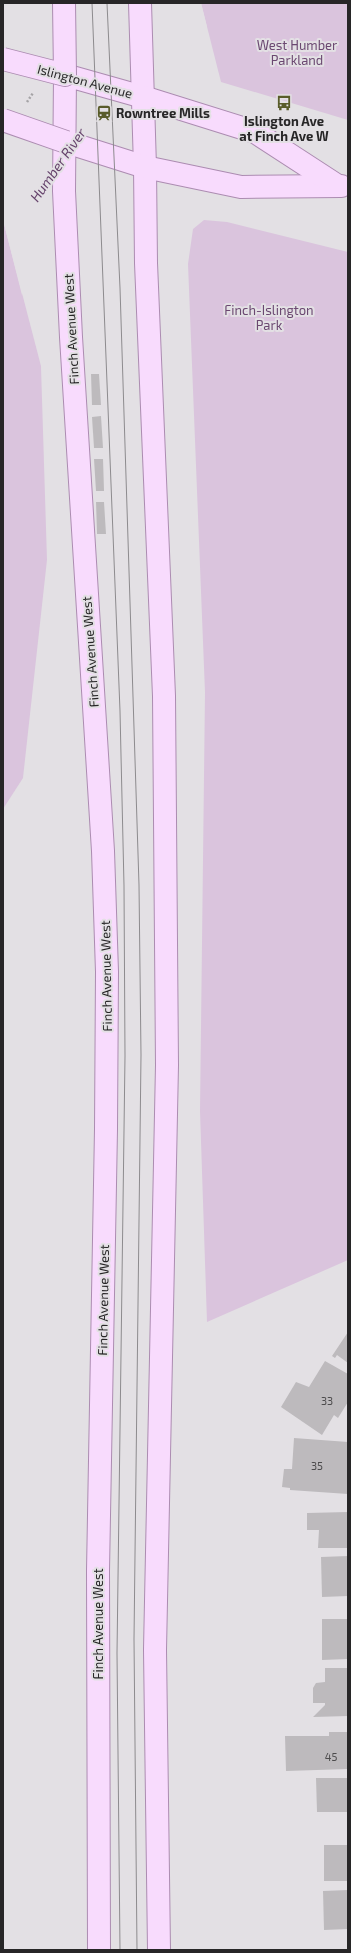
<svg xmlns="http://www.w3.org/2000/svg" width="351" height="1953" viewBox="0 0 351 1953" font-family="'Exo 2',sans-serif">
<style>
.green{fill:#dac4dd}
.pier{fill:#e3e0e4}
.building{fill:#bdbabd}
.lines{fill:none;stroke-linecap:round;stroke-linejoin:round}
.major-casing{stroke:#ac8cb1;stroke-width:24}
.path{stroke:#a5a3a6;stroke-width:2.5;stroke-dasharray:2 2;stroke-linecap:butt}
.major{stroke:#f8dbfd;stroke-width:22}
.tram{stroke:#8d8b8e;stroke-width:1}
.major-bridge-casing{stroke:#ac8cb1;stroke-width:24;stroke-linecap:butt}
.major-bridge{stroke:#f8dbfd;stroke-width:22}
.labels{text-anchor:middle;stroke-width:4;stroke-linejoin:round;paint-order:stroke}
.number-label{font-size:11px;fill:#4c4b4c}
.park-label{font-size:13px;fill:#6b4871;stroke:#e3e0e4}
.street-label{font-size:13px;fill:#272627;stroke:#e3e0e4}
.poi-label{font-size:13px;font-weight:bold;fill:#272627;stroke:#e3e0e4;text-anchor:start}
.water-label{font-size:14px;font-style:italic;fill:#66436c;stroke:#e3e0e4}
</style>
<rect width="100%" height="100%" fill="#e3e0e4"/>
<g class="green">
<polygon points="201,3 348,3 348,120 221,82"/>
<polygon points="3,220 41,366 47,560 23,778 3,809"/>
<polygon points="204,220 227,222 348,252 348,1260 207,1322 200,1111 205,692 188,264 193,229"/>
</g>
<polygon class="pier" points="118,3 201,3 207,27 121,130 22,295 3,220 3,161 57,91"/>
<g class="building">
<polygon points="91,374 99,374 101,405 92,405"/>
<polygon points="101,416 103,448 94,448 92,417"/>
<polygon points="94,459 103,459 104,491 96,491"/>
<polygon points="96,502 104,502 106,534 97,534"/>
<polygon points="348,1332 348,1363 337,1355 335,1358 332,1356"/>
<polygon points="325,1361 348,1374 348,1402 338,1418 334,1415 322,1435 281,1407 296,1382 309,1387"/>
<polygon points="294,1438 348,1442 348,1494 290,1490 290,1488 282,1487 284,1469 292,1469"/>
<polygon points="348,1512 348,1548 318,1548 319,1530 307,1530 307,1513"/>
<polygon points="348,1556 348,1596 322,1597 321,1557"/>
<polygon points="322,1619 348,1619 348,1659 322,1660"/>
<polygon points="325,1668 348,1668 348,1716 313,1717 325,1705 325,1703 313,1703 313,1688 316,1683 325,1682"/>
<polygon points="329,1732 348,1732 348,1769 286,1771 285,1736 329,1736"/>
<polygon points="316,1778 348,1778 348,1812 317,1812"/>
<rect x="324" y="1845" width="24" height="36"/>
<polygon points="348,1890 348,1929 324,1930 323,1891"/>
</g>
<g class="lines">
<defs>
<g id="major">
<polyline points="140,3 145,167 146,263 164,696 167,1065 155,1650 159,1950"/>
<polyline points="66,142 145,167 241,187 341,186"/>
<polyline points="99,1950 98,1571 106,1129 107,972 103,851 71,337 64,191 65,75 143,97 255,132 338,186"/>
</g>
</defs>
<use href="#major" class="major-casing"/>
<polyline class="path" points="27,102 33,93"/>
<use href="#major" class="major"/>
<g class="tram">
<polyline points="92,3 120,711 124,886 125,1056 117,1653 120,1950"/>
<polyline points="107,3 120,288 139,885 141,1055 134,1639 137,1950"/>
</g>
<defs>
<g id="major-bridge">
<polyline points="3,59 65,75 64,3"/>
<polyline points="3,120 66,142"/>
</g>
</defs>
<use href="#major-bridge" class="major-bridge-casing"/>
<use href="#major-bridge" class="major-bridge"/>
</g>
<defs>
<symbol id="bus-bare" viewBox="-9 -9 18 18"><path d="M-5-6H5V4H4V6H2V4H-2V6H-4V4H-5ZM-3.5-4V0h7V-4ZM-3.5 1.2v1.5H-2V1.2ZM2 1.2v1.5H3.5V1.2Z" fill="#595c2a" stroke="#e3e0e4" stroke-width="2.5" paint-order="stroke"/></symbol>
<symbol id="station-bare" viewBox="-9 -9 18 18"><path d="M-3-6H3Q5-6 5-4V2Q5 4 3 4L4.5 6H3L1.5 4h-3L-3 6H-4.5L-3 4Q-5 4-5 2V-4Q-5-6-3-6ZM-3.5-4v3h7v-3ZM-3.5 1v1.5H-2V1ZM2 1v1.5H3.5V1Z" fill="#595c2a" stroke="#e3e0e4" stroke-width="2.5" paint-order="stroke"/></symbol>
</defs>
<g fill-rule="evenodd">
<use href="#bus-bare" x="273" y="92" width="22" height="22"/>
<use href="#station-bare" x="93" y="102" width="22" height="22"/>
</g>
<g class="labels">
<g class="number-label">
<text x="327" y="1405">33</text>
<text x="317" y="1470">35</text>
<text x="331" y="1761">45</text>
</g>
<g class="park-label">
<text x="297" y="50">West Humber<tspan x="297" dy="15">Parkland</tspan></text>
<text x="269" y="315">Finch-Islington<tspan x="269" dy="15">Park</tspan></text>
</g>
<g class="street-label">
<text transform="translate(85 81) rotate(15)" y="5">Islington Avenue</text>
<text transform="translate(71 329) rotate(-93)" y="5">Finch Avenue West</text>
<text transform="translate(90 652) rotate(-94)" y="5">Finch Avenue West</text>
<text transform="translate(106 976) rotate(-91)" y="5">Finch Avenue West</text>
<text transform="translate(103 1300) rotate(-89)" y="5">Finch Avenue West</text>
<text transform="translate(98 1624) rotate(-90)" y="5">Finch Avenue West</text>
</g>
<g class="poi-label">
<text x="116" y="118">Rowntree Mills</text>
<text x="284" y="126" text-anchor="middle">Islington Ave<tspan x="284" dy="15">at Finch Ave W</tspan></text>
</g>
<g class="water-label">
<text transform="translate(58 165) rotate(-55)" y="5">Humber River</text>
</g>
</g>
<rect width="351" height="1953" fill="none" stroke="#272627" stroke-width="8"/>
</svg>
